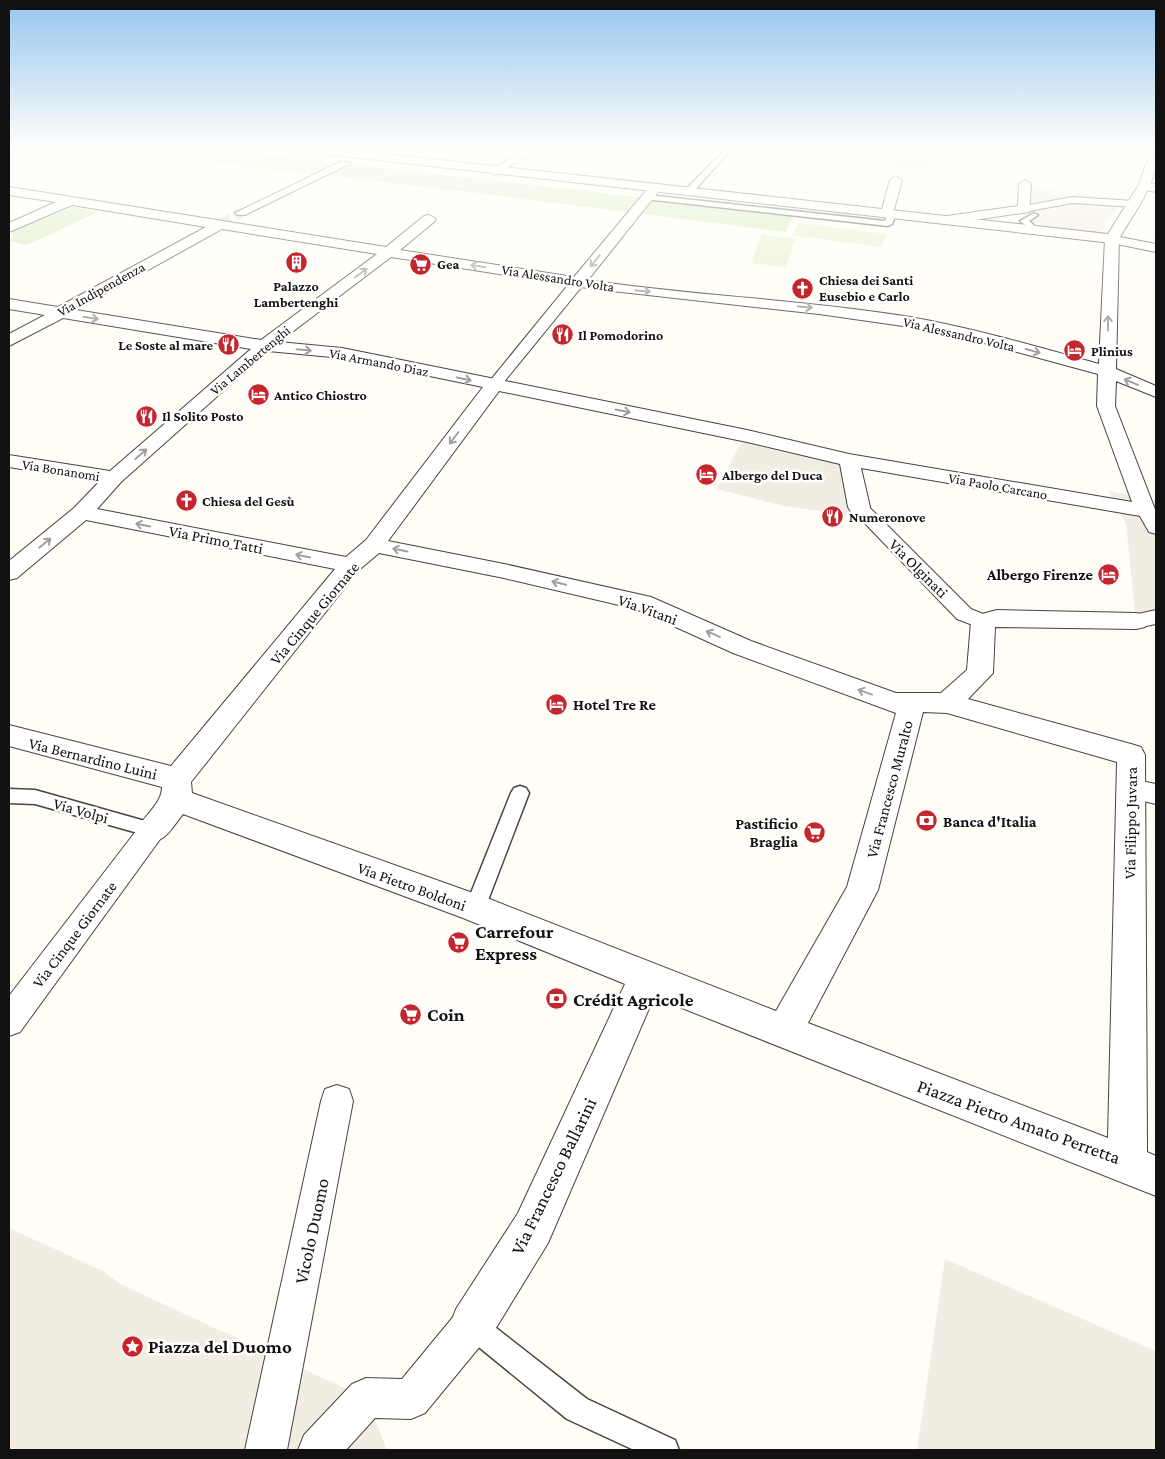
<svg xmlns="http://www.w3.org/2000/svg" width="1165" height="1459" viewBox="0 0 1165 1459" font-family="'Crimson Pro',serif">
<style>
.green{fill:#d5ebbd}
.pitch{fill:#e6f2cf}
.plaza{fill:#f1ede2}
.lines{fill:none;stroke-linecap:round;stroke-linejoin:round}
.pedestrian-tunnel{stroke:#dbdad3;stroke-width:11;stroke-dasharray:11 5.5;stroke-linecap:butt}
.service-casing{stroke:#444;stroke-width:3}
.pedestrian-casing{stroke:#444;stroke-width:2}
.minor-casing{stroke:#444;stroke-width:2}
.tertiary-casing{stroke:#444;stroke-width:2}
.service{fill:#fff;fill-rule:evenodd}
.pedestrian{fill:#fff;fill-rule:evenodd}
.minor{fill:#fff;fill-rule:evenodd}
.tertiary{fill:#fff;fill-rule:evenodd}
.oneway{stroke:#a0a0a0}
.labels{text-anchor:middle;stroke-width:5;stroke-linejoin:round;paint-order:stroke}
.far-poi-label{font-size:14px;font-weight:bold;fill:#111;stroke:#fff;text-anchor:start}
.far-street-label{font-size:14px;fill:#111;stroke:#fff}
.street-label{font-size:16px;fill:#111;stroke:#fff}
.poi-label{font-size:16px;font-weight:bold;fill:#111;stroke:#fff;text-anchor:end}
.near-poi-label{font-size:19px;font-weight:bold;fill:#111;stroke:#fff;text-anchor:start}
.near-street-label{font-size:19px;fill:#111;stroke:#fff}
</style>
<rect width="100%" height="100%" fill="#fffdf5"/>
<g class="green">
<polygon points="82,147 198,147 795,215 785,232 469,192"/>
<polygon points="73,207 98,212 27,245 9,241 13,236 12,231"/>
</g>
<g class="pitch">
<polygon points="775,147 937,147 926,170 769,155"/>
<polygon points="799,223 886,234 881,247 792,235"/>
<polygon points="762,234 795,239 786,267 751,263"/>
</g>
<g class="plaza">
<polygon points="1029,187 1123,199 1099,234 1036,226 1031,222 1032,219 1044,215 1029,208"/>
<polygon points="743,439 849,460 859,507 850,515 784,506 717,489"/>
<polygon points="1109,491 1156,501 1156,626 1136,621 1126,524"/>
<polygon points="9,1228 105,1272 120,1284 366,1398 387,1450 9,1450"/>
<polygon points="945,1259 1156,1351 1156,1450 917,1450"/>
</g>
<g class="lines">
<polyline class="pedestrian-tunnel" points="221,224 241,213"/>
<defs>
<g id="service">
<polygon points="722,153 727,154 691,194 685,194 685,190"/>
<polygon points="648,195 885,221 889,212 896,214 892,224 888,226 645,199 644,197"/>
<polygon points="1034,213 1038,215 1029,221 1039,230 1035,232 1020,221"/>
<polygon points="520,786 526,788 529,793 485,908 482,914 475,917 468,914 465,908 511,793 514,788"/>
<polygon points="9,789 35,790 152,823 158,825 161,830 158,835 152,837 35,804 9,803"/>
<polygon points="473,1313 482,1317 587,1399 675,1440 679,1450 634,1450 567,1419 464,1335 460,1326 464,1317"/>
</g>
<g id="pedestrian">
<polygon points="342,161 351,163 245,215 237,215 235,213"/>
<polygon points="1072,197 1134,201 1139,204 1134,207 1072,203 1024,212 1018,209 1024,206"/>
<polygon points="578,278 583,279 584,282 583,285 499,388 489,388 486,385 489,382 573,279"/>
<polygon points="859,502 865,503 971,609 990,617 994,622 990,627 983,629 957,619 853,511 850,507 853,503"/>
<polygon points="1146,505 1153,507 1156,513 1156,534 1149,532 1137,511 1139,507"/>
<polygon points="1156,610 1156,624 1136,628 1129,626 1125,621 1129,616"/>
<polygon points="1131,779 1156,784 1156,804 1122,796 1118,789 1122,782"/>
<polygon points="152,819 161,822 165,830 161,838 20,1032 9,1036 9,996 143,822"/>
<polygon points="337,1085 349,1089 353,1101 287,1450 245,1450 321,1101 325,1089"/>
<polygon points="472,1306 486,1311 491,1325 486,1339 425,1413 411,1419 375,1418 346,1450 298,1450 304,1435 352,1384 366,1378 402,1379 458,1311"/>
</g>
<g id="minor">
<polygon points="9,147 18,147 9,152"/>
<polygon points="528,147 542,147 499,173 495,175 489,171"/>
<polygon points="896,176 902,180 893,213 887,217 882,216 881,213 890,180"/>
<polygon points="1025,180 1031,184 1029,212 947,224 940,220 947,216 1018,206 1019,184"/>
<polygon points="1144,182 1156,184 1156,192 1140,189 1138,186"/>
<path d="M654,185L660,189L658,192L588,280C692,296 799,299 904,316C970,327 1034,346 1099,364L1105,239L1112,235L1117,236L1119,239L1116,369L1156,386V397L1116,381L1115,406L1156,512L1154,516L1146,517L861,468L870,507L867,512L859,513L851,512L848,507L840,464L747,442L499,391L388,541L504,564L651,597L751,641L896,693H941L967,670L971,622L974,616L997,610L1136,613L1145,615L1148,621L1145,627L1136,629L995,627L993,673L968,699L1131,744L1141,747L1145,755L1147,1152L1156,1156V1196L654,997L548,1243L488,1341L472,1347L456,1341L450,1325L456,1309L518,1213L625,984L463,918L183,814C170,830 164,847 141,839L137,830C144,815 162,804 162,787L9,746V725L171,766L335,569L86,520L17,578L9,580V561L74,508L99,482L9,467V455L110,471L251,349L63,318L9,346V334L45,315L9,309V299L58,307L206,227L72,205L9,232V223L56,202L9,195V187L386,247L424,216L429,215L436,219L434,222L400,250L574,277L650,186ZM222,229L377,254L261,340L76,310ZM391,257L594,289L819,314L903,326L966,338L1098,374L1097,406L1132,502L849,454L747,430L342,348L279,342ZM268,351L342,358L483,387L366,540L346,557L97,509L121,482ZM379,553L504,578L636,609L733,653L896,713L847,887L776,1011L487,898L192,793L191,782L359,570ZM923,712L947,713L1117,762L1108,1138L808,1023L878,890Z"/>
</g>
<path id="tertiary" d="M285,147H323L1108,234L1138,186L1150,155L1156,152C1158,183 1136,210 1120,237L1156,244V252L1112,243L290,150Z"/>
</defs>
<use href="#service" class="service-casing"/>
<use href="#pedestrian" class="pedestrian-casing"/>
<use href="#minor" class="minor-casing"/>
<use href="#tertiary" class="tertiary-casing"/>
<use href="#service" class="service"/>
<use href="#pedestrian" class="pedestrian"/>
<use href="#minor" class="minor"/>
<use href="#tertiary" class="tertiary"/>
</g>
<defs><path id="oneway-shaft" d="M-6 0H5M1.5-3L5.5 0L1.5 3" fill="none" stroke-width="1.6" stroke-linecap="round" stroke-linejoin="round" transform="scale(1.25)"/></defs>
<g class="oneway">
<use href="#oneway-shaft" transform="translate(595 261) rotate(129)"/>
<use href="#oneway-shaft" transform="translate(478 266) rotate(-171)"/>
<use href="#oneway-shaft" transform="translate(361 273) rotate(-37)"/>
<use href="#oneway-shaft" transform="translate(643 291) rotate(6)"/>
<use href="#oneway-shaft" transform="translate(805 307) rotate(6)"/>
<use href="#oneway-shaft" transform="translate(91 318) rotate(9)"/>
<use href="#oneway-shaft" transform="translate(1108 323) rotate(-89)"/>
<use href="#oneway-shaft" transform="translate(304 350) rotate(5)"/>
<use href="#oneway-shaft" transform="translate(1033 351) rotate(15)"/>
<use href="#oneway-shaft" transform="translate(464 379) rotate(12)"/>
<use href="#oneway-shaft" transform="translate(1131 382) rotate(-157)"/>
<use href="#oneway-shaft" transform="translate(623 411) rotate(11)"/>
<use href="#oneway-shaft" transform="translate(454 438) rotate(127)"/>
<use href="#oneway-shaft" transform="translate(141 454) rotate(-41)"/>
<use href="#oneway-shaft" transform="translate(143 525) rotate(-169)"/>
<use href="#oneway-shaft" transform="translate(45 543) rotate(-39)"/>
<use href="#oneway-shaft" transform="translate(400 550) rotate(-169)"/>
<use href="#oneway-shaft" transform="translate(303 556) rotate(-169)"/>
<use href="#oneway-shaft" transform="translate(559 583) rotate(-167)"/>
<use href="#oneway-shaft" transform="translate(713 634) rotate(-156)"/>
<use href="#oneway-shaft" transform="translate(865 692) rotate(-160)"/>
</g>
<linearGradient id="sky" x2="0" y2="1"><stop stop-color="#95c6ee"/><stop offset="0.42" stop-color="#fffefa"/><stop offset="1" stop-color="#fffefa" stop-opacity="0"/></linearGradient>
<rect width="1165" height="352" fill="url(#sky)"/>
<defs>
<symbol id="building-disc" viewBox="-11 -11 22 22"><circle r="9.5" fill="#c4262e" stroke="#fff"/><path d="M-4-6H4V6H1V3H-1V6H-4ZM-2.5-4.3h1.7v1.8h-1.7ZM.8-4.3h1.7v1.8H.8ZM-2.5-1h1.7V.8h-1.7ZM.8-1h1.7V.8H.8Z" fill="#fff"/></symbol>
<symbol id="supermarket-disc" viewBox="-11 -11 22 22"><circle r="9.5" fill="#c4262e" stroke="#fff"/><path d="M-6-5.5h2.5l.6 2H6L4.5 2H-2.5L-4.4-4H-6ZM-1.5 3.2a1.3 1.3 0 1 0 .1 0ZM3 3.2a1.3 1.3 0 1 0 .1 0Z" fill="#fff"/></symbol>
<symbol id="church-disc" viewBox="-11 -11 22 22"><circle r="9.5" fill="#c4262e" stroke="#fff"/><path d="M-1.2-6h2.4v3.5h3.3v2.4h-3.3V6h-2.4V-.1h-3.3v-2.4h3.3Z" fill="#fff"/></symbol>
<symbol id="restaurant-disc" viewBox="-11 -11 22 22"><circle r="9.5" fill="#c4262e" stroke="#fff"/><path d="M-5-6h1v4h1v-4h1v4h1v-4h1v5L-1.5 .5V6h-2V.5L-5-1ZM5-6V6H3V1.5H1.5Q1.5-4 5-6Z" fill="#fff"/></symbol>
<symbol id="hotel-disc" viewBox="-11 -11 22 22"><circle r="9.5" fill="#c4262e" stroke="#fff"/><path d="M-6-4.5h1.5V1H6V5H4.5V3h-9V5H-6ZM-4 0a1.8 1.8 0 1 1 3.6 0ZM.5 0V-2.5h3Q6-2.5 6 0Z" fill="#fff"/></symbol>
<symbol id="bank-disc" viewBox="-11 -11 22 22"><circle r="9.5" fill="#c4262e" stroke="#fff"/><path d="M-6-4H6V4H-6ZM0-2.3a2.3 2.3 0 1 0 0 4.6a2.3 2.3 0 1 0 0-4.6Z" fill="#fff"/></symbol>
<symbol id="sight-disc" viewBox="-11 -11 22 22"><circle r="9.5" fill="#c4262e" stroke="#fff"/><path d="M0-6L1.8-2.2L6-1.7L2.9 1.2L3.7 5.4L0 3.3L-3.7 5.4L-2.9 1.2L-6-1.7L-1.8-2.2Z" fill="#fff"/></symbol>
</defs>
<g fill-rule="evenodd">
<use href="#building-disc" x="284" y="250" width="25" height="25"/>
<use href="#supermarket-disc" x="408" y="252" width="25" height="25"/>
<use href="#church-disc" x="790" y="276" width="25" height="25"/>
<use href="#restaurant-disc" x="550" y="322" width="25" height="25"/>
<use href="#restaurant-disc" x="216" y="332" width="25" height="25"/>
<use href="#hotel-disc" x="1062" y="338" width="25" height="25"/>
<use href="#hotel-disc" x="246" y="382" width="25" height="25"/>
<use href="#restaurant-disc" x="134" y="404" width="25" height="25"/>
<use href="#hotel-disc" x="694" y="462" width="25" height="25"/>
<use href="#church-disc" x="174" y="488" width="25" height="25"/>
<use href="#restaurant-disc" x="820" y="504" width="25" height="25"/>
<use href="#hotel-disc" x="1096" y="562" width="25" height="25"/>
<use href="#hotel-disc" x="544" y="692" width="25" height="25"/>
<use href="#bank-disc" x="914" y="808" width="25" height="25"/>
<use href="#supermarket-disc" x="802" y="820" width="25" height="25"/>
<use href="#supermarket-disc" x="446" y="930" width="25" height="25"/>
<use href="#bank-disc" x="544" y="986" width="25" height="25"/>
<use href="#supermarket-disc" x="398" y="1002" width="25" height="25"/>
<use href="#sight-disc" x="120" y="1334" width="25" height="25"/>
</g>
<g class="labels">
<g class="far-poi-label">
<text x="437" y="269">Gea</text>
<text x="819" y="285">Chiesa dei Santi<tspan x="819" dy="16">Eusebio e Carlo</tspan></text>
<text x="296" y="291" text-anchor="middle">Palazzo<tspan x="296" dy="16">Lambertenghi</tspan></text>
<text x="578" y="340">Il Pomodorino</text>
<text x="213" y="350" text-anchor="end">Le Soste al mare</text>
<text x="1091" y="356">Plinius</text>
<text x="274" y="400">Antico Chiostro</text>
<text x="162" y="421">Il Solito Posto</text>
<text x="722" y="480">Albergo del Duca</text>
<text x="202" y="506">Chiesa del Gesù</text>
<text x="849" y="522">Numeronove</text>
</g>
<g class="far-street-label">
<text transform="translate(558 278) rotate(9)" y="5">Via Alessandro Volta</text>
<text transform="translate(101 289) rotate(-29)" y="5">Via Indipendenza</text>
<text transform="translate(959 334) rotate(13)" y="5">Via Alessandro Volta</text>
<text transform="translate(250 360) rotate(-40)" y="5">Via Lambertenghi</text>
<text transform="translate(379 362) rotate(11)" y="5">Via Armando Diaz</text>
<text transform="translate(61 470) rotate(9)" y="5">Via Bonanomi</text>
<text transform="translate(998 486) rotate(10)" y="5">Via Paolo Carcano</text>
</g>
<g class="street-label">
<text transform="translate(216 539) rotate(11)" y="6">Via Primo Tatti</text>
<text transform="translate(919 568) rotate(45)" y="6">Via Olginati</text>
<text transform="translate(648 609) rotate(20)" y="6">Via Vitani</text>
<text transform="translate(314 613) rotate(-50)" y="6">Via Cinque Giornate</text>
<text transform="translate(93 758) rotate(14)" y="6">Via Bernardino Luini</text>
<text transform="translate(889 789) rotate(-75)" y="6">Via Francesco Muralto</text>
<text transform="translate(81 810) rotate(16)" y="6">Via Volpi</text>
<text transform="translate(1130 823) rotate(-89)" y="6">Via Filippo Juvara</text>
<text transform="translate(412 886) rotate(20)" y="6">Via Pietro Boldoni</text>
<text transform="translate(74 934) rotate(-53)" y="6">Via Cinque Giornate</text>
</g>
<g class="poi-label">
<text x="1093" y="580">Albergo Firenze</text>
<text x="573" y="710" text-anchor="start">Hotel Tre Re</text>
<text x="943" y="827" text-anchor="start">Banca d'Italia</text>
<text x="798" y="829">Pastificio<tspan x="798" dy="18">Braglia</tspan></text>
</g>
<g class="near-poi-label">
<text x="475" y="938">Carrefour<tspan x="475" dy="22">Express</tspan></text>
<text x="573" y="1006">Crédit Agricole</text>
<text x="427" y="1021">Coin</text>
<text x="148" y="1353">Piazza del Duomo</text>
</g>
<g class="near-street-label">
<text transform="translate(1019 1121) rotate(20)" y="7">Piazza Pietro Amato Perretta</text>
<text transform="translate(553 1176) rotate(-64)" y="7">Via Francesco Ballarini</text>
<text transform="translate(311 1231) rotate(-78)" y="7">Vicolo Duomo</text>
</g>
</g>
<rect width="1165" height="1459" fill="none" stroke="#111111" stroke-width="20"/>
</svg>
